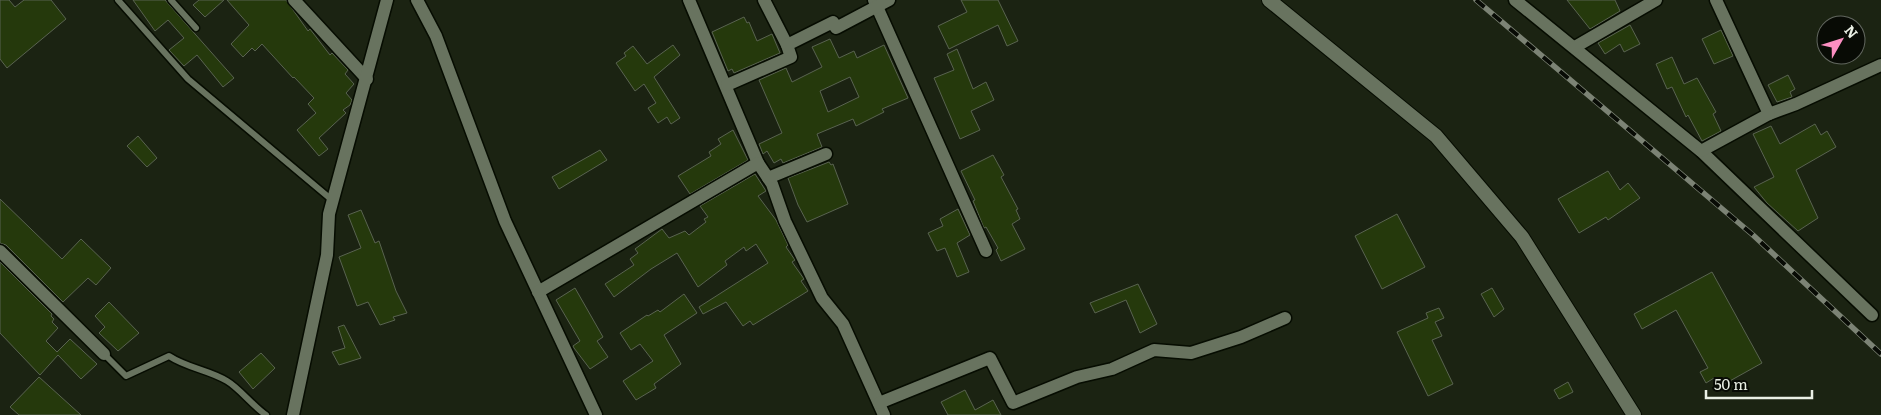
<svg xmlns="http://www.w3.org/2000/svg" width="1881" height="415" viewBox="0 0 1881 415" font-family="Literata,serif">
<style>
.building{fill:#25390c;stroke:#596350;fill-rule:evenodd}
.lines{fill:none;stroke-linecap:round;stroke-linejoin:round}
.service-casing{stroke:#060c01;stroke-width:9}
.minor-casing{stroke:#060c01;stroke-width:15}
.tertiary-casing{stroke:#060c01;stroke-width:16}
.service{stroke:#68735f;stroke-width:6}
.minor{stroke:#68735f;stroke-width:12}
.tertiary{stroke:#68735f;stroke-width:14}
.rail-casing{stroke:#7c8375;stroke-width:5.5}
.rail{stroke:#080b05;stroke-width:4;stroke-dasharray:11;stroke-linecap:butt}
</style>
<rect width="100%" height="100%" fill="#1b2312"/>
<g class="building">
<polygon points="0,0 9,0 15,7 24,0 51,0 66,19 7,68 0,59"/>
<polygon points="133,0 165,0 234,78 223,87 197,55 184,66 169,50 184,38 168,20 155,31"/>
<polygon points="199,0 224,0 205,17 193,5"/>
<polygon points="227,0 286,0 308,31 310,29 330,55 332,53 348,70 345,74 354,84 346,93 352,100 350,105 343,110 346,113 319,138 328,149 319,156 297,130 316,113 308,104 314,98 294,77 293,78 262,44 255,51 252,48 243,57 231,44 249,25"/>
<polygon points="961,0 998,0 1018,41 1007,46 998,25 949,49 938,26 967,12"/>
<polygon points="1567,0 1615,0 1620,11 1590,29"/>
<polygon points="744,17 747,23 749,22 757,41 772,34 780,53 734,73 732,69 728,71 712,32"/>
<polygon points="1630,25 1640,44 1624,52 1620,44 1605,54 1598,43"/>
<polygon points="1721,30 1733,56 1714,64 1702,39"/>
<path d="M830,39L839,58L854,51L857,58L884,45L908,98L882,109L884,112L856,126L853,119L817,134L822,147L783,163L781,159L774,163L767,151L763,154L759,144L782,133L759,80L786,68L792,82L822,67L812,47ZM850,77L859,97L828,112L820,91Z"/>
<polygon points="673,45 680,55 654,77 680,118 671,124 667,117 658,123 648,108 656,103 644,84 635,91 616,63 626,56 624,53 633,46 647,64"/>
<polygon points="957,49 973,89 986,82 994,100 971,111 980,130 960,139 934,78 954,70 947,54"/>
<polygon points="1672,57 1684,84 1697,78 1716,112 1713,114 1721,131 1702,141 1688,115 1686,117 1672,87 1667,89 1656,64"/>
<polygon points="1788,75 1795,89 1790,92 1792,97 1777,102 1768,85"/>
<polygon points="1815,124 1821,135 1827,131 1836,147 1796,170 1818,218 1798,231 1767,203 1754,187 1774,177 1753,134 1771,126 1780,144"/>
<polygon points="733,130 748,160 690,194 678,176 711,156 709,152 721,144 718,139"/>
<polygon points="138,136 157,158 147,167 127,146"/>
<polygon points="600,150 607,160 559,189 552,177"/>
<polygon points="993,155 1004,175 1001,177 1018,209 1016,210 1020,219 1012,224 1025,249 1001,261 996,250 998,248 986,227 984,228 973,201 975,200 961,171"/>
<polygon points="829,162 831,165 833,164 848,204 807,222 798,205 788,178"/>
<polygon points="1608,171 1620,190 1628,183 1640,198 1608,220 1606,217 1579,233 1558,199"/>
<polygon points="755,174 766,191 758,196 776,220 788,245 786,247 795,260 792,262 804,279 801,281 808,291 753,325 750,321 743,326 726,302 703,314 699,307 768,263 756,244 746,251 744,247 725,261 727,265 698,287 677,253 651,269 614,297 605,284 634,265 630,259 638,253 635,249 662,229 669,238 685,231 689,235 706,222 704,219 708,217 700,206"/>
<polygon points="0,199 62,259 81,239 111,268 96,285 88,278 63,302 6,245 0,243"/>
<polygon points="958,209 970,235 957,243 969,272 957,277 945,248 937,251 928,233 943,226 940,219"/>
<polygon points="361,210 375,243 379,241 396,291 407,313 393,317 395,320 380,325 368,302 357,306 339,257 361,248 348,215"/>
<polygon points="1397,214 1425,267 1382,289 1355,236"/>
<polygon points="0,262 52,314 51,316 54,319 52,322 58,328 46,341 57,352 70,339 97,364 81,379 58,355 40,375 0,333"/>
<polygon points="1712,272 1762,363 1719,387 1714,378 1706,383 1700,372 1708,368 1676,310 1642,329 1634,314"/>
<polygon points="1138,284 1157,324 1140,333 1126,300 1095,313 1090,303"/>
<polygon points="575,288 603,337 597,341 608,357 590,369 574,348 573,346 580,341 556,300"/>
<polygon points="1492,288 1504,309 1494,317 1481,294"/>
<polygon points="684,294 697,313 664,335 681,364 654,384 656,388 636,400 623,381 653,361 640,344 631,350 620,333 647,315 648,316 658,310 660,312"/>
<polygon points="109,302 139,333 118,351 99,333 105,327 95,316"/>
<polygon points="1439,308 1444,318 1435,322 1442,336 1432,340 1453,384 1428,396 1397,332 1428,318 1426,313"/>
<polygon points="344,325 361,358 339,365 332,352 345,348 338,327"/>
<polygon points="261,353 275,368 253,389 239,372"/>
<polygon points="39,377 81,415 19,415 10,407"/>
<polygon points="1568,382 1573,392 1559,399 1554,390"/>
<polygon points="965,390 975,410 993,400 1001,415 948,415 941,402"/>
</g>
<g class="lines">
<defs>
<g id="service">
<polyline points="118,0 188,79 332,200"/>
<polyline points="171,0 196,28"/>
<path d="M104,354L126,376L169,356C187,368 209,370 227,381C239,388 252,405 266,415"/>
</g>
<g id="minor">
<polyline points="294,0 367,79"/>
<polyline points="417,0 436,36 505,221 596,415"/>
<polyline points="689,0 758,163 772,184 785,221 822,298 843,324 884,415"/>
<polyline points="764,0 787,45"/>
<polyline points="874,0 986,251"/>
<polyline points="1515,0 1701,151 1872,315"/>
<polyline points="1575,47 1656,0"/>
<polyline points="727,85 791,57 787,45 833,22 836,28 889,0"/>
<polyline points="1769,114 1796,104 1881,65"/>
<polyline points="1701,151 1769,114 1716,0"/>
<polyline points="768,178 826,154"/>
<polyline points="0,251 104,354"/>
<polyline points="538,292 758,163"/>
<polyline points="879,403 990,358 1013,403 1077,377 1112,369 1154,350 1191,353 1241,337 1285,318"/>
<polyline points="293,415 327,255 329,214 387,0"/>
</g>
<polyline id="tertiary" points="1269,0 1436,136 1522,237 1634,415"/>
</defs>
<use href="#service" class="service-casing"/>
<use href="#minor" class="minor-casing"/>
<use href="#tertiary" class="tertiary-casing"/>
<use href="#service" class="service"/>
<use href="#minor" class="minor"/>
<use href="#tertiary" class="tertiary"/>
<defs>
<polyline id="rail" points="1476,0 1753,235 1881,354"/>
</defs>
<use href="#rail" class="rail-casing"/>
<use href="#rail" class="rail"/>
</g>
<g transform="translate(1841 40) rotate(51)"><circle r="24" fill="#080b05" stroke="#62675f"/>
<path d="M0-4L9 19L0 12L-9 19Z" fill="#fc8fc2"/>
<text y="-8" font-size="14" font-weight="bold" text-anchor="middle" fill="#eaf0e5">N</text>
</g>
<path d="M1706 390v8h106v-8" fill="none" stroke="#eaf0e5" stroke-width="2.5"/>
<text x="1714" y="390" font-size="15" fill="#eaf0e5" stroke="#080b05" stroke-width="4" paint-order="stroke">50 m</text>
</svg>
